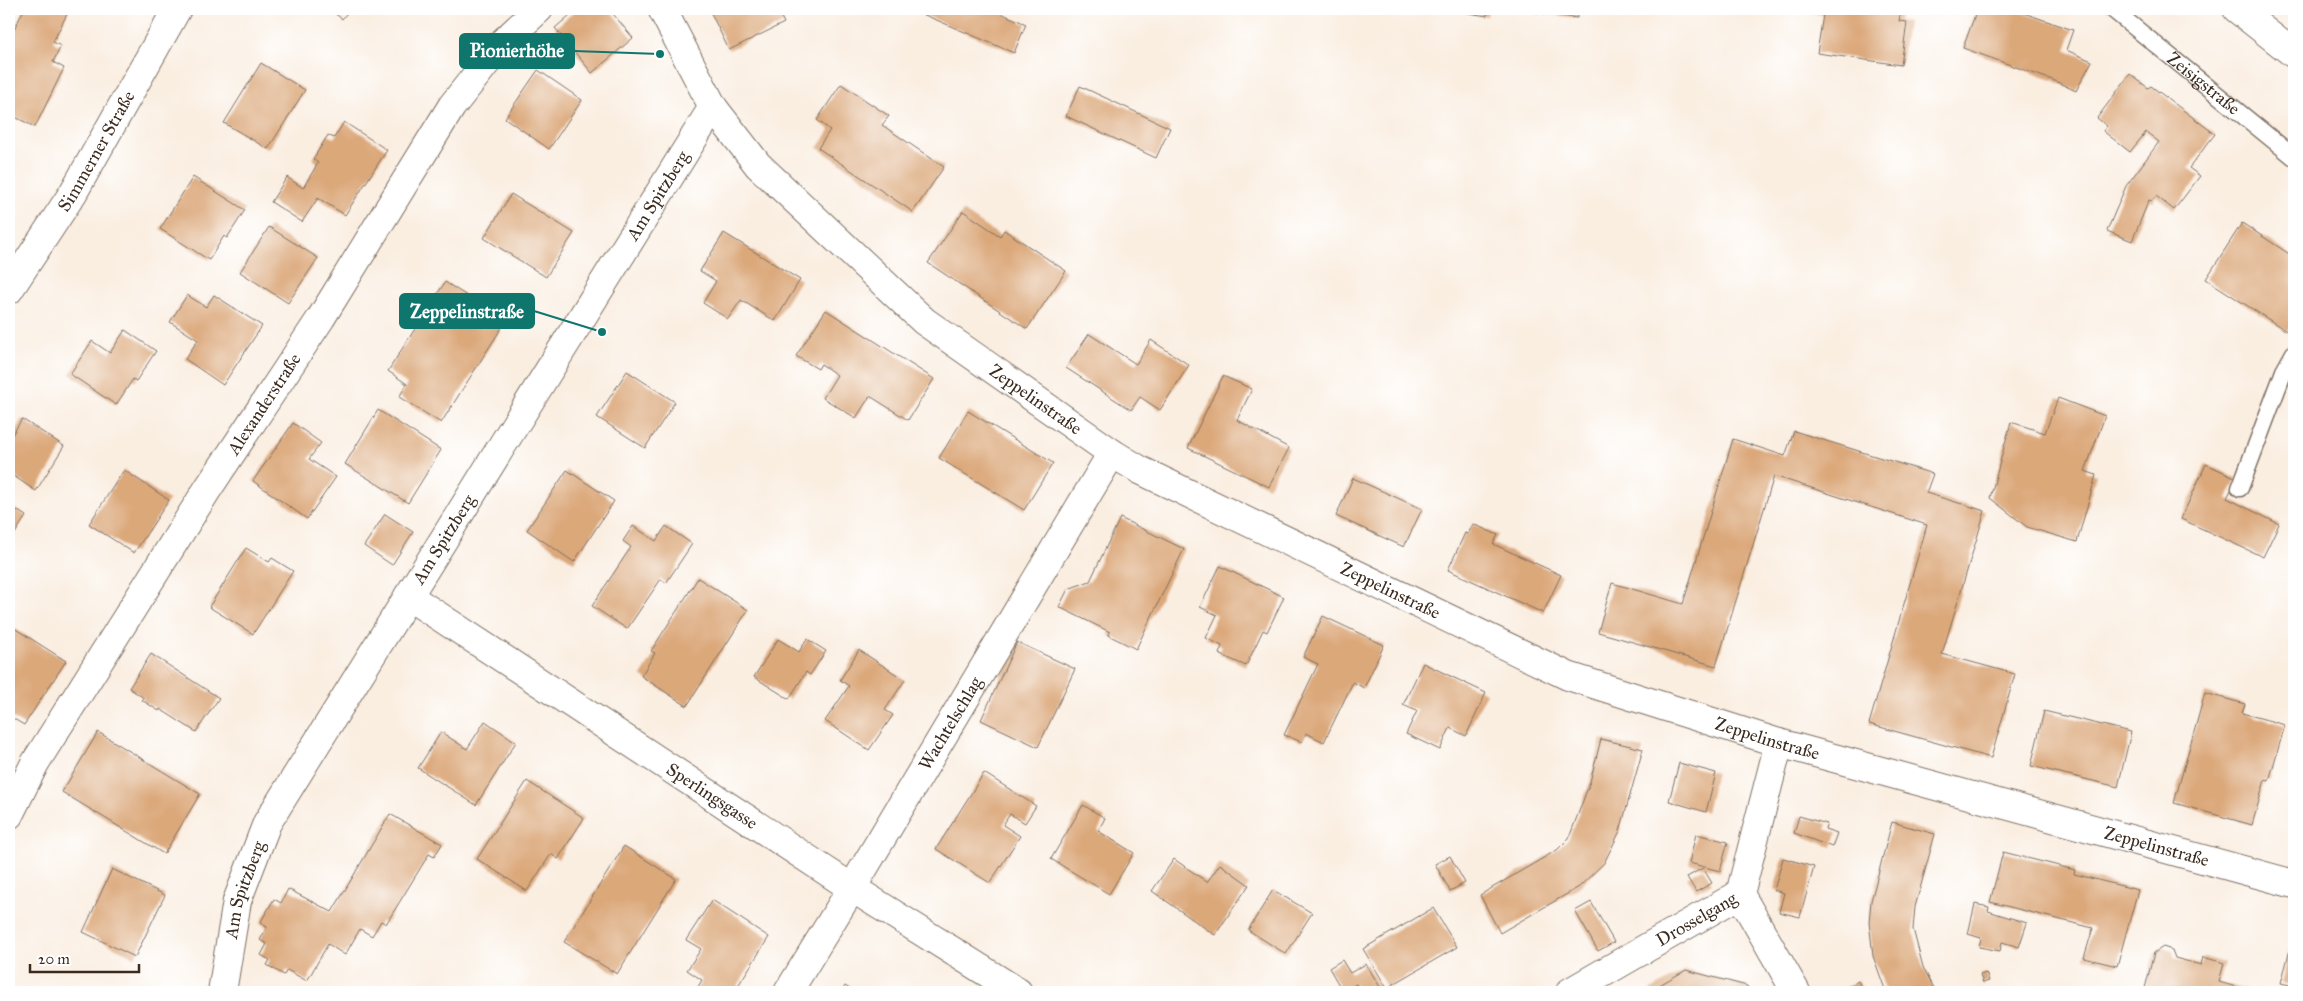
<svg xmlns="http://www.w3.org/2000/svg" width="2303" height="1001" viewBox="0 0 2303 1001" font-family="'IM FELL Great Primer',serif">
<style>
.building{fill:#dba87a}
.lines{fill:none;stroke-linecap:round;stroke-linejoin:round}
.service-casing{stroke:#7e6f62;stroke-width:19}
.minor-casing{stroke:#7e6f62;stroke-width:30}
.tertiary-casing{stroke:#7e6f62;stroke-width:30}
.service{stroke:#fff;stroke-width:16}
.minor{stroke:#fff;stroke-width:28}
.tertiary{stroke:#fff;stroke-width:28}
.labels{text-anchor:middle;stroke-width:4.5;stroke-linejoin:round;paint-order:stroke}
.street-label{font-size:18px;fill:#3b2a1e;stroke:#fff}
.leader{fill:none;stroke:#0f766e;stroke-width:2}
.callout-dot{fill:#0f766e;stroke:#fff;stroke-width:2}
.callout{fill:#0f766e;stroke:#0f766e;stroke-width:2}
.callout-label{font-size:19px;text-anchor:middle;font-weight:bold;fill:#fff}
</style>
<rect width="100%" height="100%" fill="#fff"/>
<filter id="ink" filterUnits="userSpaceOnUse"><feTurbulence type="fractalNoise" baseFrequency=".02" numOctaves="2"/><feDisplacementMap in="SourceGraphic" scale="10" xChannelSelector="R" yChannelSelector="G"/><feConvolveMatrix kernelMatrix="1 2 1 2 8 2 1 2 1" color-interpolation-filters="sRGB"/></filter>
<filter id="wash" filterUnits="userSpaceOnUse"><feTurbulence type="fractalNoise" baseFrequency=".0096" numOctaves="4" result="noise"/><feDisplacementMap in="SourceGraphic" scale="20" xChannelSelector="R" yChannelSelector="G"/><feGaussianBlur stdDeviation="1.12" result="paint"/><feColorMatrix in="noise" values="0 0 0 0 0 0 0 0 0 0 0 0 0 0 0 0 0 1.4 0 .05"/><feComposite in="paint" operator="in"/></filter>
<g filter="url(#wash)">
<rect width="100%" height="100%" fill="#faeee1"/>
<g id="blocks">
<g class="building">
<polygon points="24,9 69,10 53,42 61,46 53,62 64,68 35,127 9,114 9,40"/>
<polygon points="329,9 350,9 342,19"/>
<polygon points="577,9 609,9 633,38 592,73 555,28"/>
<polygon points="709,9 777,9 784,23 729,50"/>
<polygon points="922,9 991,9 1026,24 1014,53 920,13"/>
<polygon points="1445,9 1488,9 1487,16"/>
<polygon points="1532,9 1578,9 1577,18 1531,12"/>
<polygon points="1808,9 1901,9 1899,21 1907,22 1901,65 1817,53 1823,15 1810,12"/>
<polygon points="1977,9 2012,9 2073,30 2066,50 2092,61 2076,91 2055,81 1963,48"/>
<polygon points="261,63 305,90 268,149 224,123"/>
<polygon points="538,70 582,100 549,149 505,118"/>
<polygon points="2130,74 2148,88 2151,86 2215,134 2189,168 2200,176 2174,210 2156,196 2152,201 2149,200 2132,241 2107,231 2126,186 2159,142 2146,132 2130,152 2103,131 2107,126 2097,118"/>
<polygon points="841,84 889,116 882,125 944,167 913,212 818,148 830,130 817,120"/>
<polygon points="1080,86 1170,128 1156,158 1066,116"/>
<polygon points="344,122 387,150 345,215 318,198 302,222 271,202 287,177 303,188 318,163 313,159 328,135 334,138"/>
<polygon points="193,177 245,210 227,238 224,236 209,260 160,229"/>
<polygon points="511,194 574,233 546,277 484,238"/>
<polygon points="963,211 1000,236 1004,230 1066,271 1027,329 928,263"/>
<polygon points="2242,223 2294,257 2294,323 2288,332 2206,279"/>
<polygon points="269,227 318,258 288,303 240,272"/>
<polygon points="724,233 800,280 775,321 741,300 728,319 703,303 716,281 700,271"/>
<polygon points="445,282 506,321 441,423 399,397 407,384 388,371"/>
<polygon points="187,295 206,307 214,295 262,326 223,385 185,359 198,340 170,322"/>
<polygon points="826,310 934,379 908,420 870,396 856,418 823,398 837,375 821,364 818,369 796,356"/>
<polygon points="125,330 156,351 136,381 133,379 116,405 70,374 92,341 110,353"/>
<polygon points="1089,334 1136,364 1151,340 1189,365 1160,410 1140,397 1131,410 1066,368"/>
<polygon points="627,371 675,402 645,448 597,417"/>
<polygon points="1223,376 1252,389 1237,420 1289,448 1269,487 1188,448"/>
<polygon points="2058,398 2105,416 2085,471 2096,475 2077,542 2027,527 1990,498 2011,422 2045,433"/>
<polygon points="378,410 441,450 408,503 345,464"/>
<polygon points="968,411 1053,463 1024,510 939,458"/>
<polygon points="22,419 64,446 36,491 9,473 9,440"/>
<polygon points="293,423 321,443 309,459 336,477 307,519 253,481"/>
<polygon points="1794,431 1933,474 1926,493 1985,511 1942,654 2015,674 1991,758 1869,724 1927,525 1774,476 1716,666 1598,632 1612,583 1683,604 1733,439 1785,456"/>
<polygon points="2206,464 2237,478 2227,498 2279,524 2263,557 2181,519"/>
<polygon points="124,470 169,500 134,553 89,524"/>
<polygon points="567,470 614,501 574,562 527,530"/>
<polygon points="1353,478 1422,509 1404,547 1336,516"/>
<polygon points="9,505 26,516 9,543"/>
<polygon points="385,514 413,532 392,565 364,546"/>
<polygon points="1120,518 1184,549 1136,649 1108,635 1110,632 1059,607 1068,589 1090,581"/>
<polygon points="1473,524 1498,535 1493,544 1561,575 1543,613 1448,570 1465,533 1468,534"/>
<polygon points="633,526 656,541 666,526 692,544 666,583 661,579 627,629 592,606 631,547 623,541"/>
<polygon points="246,548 269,562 272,558 293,571 253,634 209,607"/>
<polygon points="1220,566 1284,597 1267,632 1263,630 1246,666 1219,654 1222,646 1206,638 1217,615 1200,607"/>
<polygon points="698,578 748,610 687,706 641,676 655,653 651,651"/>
<polygon points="1323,616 1384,645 1364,688 1353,682 1324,742 1306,733 1302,742 1284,735 1318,664 1303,657"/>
<polygon points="11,626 66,661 24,725 9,716 9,629"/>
<polygon points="778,639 799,652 807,639 826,651 810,675 806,672 789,699 754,677"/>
<polygon points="1017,642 1075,669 1038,747 981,720"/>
<polygon points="859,650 905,680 885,710 893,715 869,750 825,721 849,686 840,680"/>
<polygon points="151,654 219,698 196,732 160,709 159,711 142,700 144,698 129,688"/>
<polygon points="1423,663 1486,693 1466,736 1450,728 1440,750 1406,734 1417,711 1403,705"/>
<polygon points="2205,693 2245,704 2242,713 2285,725 2269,781 2265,780 2252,825 2174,803"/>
<polygon points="2044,711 2131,732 2118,787 2031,766"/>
<polygon points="485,721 516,742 476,805 418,768 441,732 467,749"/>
<polygon points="98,732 200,794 164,854 62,792"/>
<polygon points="1601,739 1643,749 1620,831 1604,863 1579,887 1500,933 1480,895 1557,850 1569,838 1590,782"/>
<polygon points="1679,763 1716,773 1706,812 1669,801"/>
<polygon points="984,773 1036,806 1025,823 1010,814 1003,825 1020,836 990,883 936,849"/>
<polygon points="527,781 584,818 558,859 551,854 527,891 477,859"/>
<polygon points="1083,805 1105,818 1098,831 1134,853 1109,894 1051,859"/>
<polygon points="390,814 442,844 434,857 429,854 386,924 381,921 372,936 360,929 345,955 328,944 307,981 287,970 284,975 267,965 270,960 261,955 267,944 260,940 267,927 260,923 274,899 281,903 288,889 332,912"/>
<polygon points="1799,816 1827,824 1825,829 1837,833 1832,847 1794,833"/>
<polygon points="1892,822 1935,834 1915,907 1913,929 1923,967 1936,992 1886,992 1873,956 1869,922 1871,901"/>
<polygon points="1696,834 1728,842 1720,871 1689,863"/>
<polygon points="624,846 676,879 617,974 564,942"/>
<polygon points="2003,852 2075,870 2074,874 2138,890 2117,966 2084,958 2093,928 1990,902"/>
<polygon points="1450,856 1465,883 1450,891 1435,864"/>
<polygon points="1783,858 1814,867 1800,917 1779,912 1784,893 1774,890"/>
<polygon points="1174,859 1207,882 1220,864 1249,885 1215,935 1152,891"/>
<polygon points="1703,868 1712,883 1696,892 1687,877"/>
<polygon points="112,869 165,895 135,957 83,932"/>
<polygon points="1273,890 1312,913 1286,954 1248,930"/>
<polygon points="712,900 769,937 734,992 695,992 702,980 687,970 701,949 686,940"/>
<polygon points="1591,902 1614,942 1598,951 1575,911"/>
<polygon points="1975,904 1989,907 1988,911 2027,923 2019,947 2002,942 2000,951 1979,947 1981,938 1968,934"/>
<polygon points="1433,908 1457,947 1387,988 1363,949"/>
<polygon points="2294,935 2294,986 2281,983"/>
<polygon points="2163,947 2172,950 2175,958 2201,965 2203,957 2224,963 2219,982 2254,992 2144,992 2154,953"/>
<polygon points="1342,960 1350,973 1366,964 1383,992 1360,992 1356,984 1343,992 1329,968"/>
<polygon points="1686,970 1747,986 1750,992 1647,992"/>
<polygon points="1986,973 1989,981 1983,983 1980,975"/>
<polygon points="1858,981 1864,992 1838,992 1849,986"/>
<polygon points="845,986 855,992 841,992"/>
</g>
</g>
</g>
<g filter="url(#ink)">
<use href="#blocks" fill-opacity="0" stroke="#7e6f62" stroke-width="1"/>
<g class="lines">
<defs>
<g id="service">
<path id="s1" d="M2112,9L2294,157"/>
<polyline points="2240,488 2284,371 2294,353"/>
</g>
<g id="minor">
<path id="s2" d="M662,9L713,107L758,165L924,321L1112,453L1140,470L1568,676L1779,743L2294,884"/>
<polyline points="2237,9 2294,54"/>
<path id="s3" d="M408,596L852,888L1018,992"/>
<path id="s4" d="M9,815L35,763L207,490L321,318L452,106L501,44L539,9"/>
<polyline points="1740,894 1796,992"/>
<path id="s5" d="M222,992L237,901L267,823L713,107"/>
<path id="s6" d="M788,992L852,888L1112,453"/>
<path id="s7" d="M1570,992L1740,894L1779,743"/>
</g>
<g id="tertiary">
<path id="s8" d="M9,290L73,193L177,9"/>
</g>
</defs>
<use href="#service" class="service-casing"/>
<use href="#minor" class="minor-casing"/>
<use href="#tertiary" class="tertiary-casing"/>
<use href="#service" class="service"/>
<use href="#minor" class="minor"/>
<use href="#tertiary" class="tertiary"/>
</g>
</g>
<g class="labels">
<g class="street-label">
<text dy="6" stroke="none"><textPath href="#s1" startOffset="118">Zeisigstraße</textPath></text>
<text dy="6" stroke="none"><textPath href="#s8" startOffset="164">Simmerner Straße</textPath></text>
<text dy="6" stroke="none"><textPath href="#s5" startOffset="915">Am Spitzberg</textPath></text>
<text dy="6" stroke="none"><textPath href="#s2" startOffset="548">Zeppelinstraße</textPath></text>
<text dy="6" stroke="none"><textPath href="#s4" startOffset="484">Alexanderstraße</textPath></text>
<text dy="6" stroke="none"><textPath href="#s5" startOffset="510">Am Spitzberg</textPath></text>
<text dy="6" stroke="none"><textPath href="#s2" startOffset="952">Zeppelinstraße</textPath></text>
<text dy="6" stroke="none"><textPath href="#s6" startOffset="314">Wachtelschlag</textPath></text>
<text dy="6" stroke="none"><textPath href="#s2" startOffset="1358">Zeppelinstraße</textPath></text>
<text dy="6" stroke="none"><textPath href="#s3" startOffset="364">Sperlingsgasse</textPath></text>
<text dy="6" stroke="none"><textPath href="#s2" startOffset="1762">Zeppelinstraße</textPath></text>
<text dy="6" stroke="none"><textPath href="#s5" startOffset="105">Am Spitzberg</textPath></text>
<text dy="6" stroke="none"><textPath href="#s7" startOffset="146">Drosselgang</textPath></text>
</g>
</g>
<path class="leader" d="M660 54L574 51M602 332L534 311"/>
<g class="callout-dot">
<circle cx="660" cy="54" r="5"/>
<circle cx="602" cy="332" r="5"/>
</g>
<g class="callout">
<rect x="460" y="34" width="114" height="34" rx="5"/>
<rect x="400" y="294" width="134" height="34" rx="5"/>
</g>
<g class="callout-label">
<text x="517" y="57">Pionierhöhe</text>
<text x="467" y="318">Zeppelinstraße</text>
</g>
<rect width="2303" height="1001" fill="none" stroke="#fff" stroke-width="30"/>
<path d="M30 964v8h109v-8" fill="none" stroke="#3b2a1e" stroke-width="2.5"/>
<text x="38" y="964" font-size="15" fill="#3b2a1e" stroke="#ffffff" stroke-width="4" paint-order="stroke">20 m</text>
</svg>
